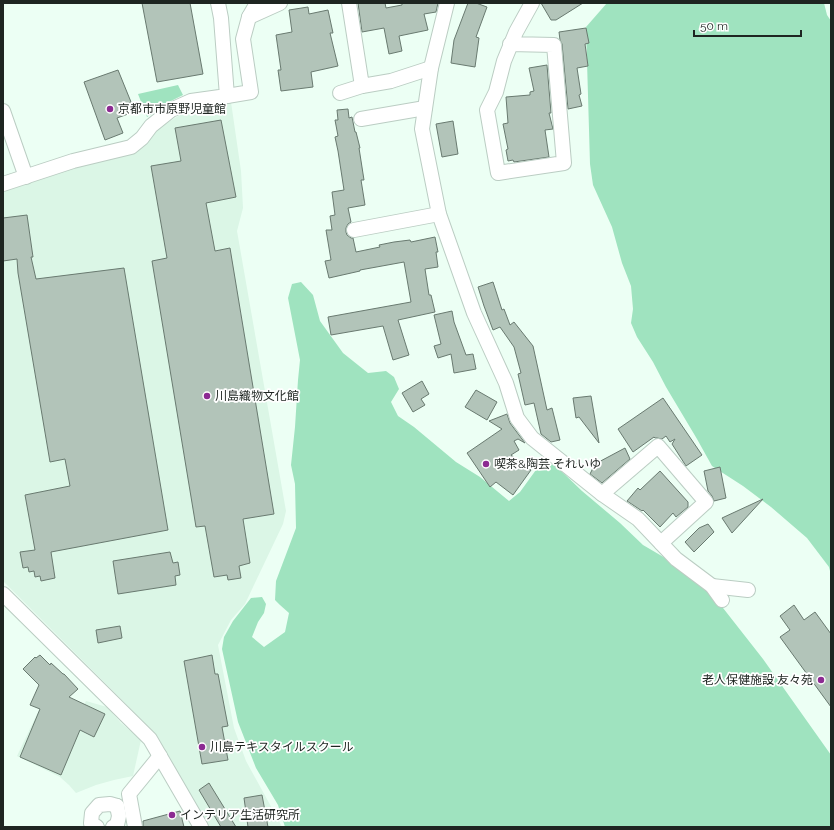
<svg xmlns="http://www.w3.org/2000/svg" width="834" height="830" viewBox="0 0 834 830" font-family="Raleway,'Noto Sans JP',sans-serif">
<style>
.built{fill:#dbf6e6}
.green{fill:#9fe3bf}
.building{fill:#b2c4b9;stroke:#697a70}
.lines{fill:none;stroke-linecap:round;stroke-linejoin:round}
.minor-casing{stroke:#bbcdc3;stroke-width:16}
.minor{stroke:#fff;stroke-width:14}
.poi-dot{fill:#8c2a92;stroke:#fff;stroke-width:1.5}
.labels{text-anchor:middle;stroke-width:3.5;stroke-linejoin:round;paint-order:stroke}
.poi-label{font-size:12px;fill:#1e2521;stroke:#fff;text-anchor:start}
</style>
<rect width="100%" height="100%" fill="#ecfff4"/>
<g class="built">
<polygon points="231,102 241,171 243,208 237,231 286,511 283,524 245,604 231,620 218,645 234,728 246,761 279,821 282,827 209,827 156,734 3,581 3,192 59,173 152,135 162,126 183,113 196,108 208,105"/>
<polygon points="86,701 107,707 121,723 141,740 133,776 114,780 96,785 76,793 69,785 60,777 17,756 39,710 74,726"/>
</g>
<g class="green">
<polygon points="607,3 824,3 827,15 831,21 831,575 829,567 807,538 771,507 743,486 712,466 697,439 666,387 653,362 637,337 631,323 633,309 631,286 622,263 612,227 593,185 590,164 586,27"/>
<polygon points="178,85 183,95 165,104 147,117 138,94"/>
<polygon points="301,282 313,295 320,321 343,353 368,373 386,371 394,377 399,389 391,402 398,416 414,427 456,462 480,477 509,501 520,492 541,463 555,465 582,491 620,523 643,545 672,562 705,585 763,659 831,755 831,827 285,827 278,805 256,768 238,722 222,649 224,637 233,621 251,598 262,597 266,604 264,613 258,622 252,637 264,647 285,632 289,613 280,605 275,600 276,581 296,528 295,484 291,465 295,427 298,380 300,360 288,298 292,284"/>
</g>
<g class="building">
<polygon points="142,3 190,3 203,74 157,82"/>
<polygon points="358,3 385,3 386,8 402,5 402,3 438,3 436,12 424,14 428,30 399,36 402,51 389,54 384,28 362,32"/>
<polygon points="468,3 476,3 487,7 476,37 479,38 475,67 451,63 454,40"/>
<polygon points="541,3 583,3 556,20 551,20"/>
<polygon points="308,7 309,14 328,10 333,33 330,33 338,66 311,72 313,87 281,91 278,70 281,70 276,35 292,32 289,10"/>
<polygon points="586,28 589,43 585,44 588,66 577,68 581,94 579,95 582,106 568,109 562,44 560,40 559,32"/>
<polygon points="547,65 551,113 549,113 553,129 545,130 549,157 514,162 513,160 508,161 506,150 508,149 503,124 508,123 506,97 530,95 530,92 534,91 529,68"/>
<polygon points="118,70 131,102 125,105 128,114 117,118 123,133 105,140 84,82"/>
<polygon points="348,109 349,118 352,117 355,132 356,132 360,148 359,148 364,180 361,180 365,205 348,208 351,222 348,224 346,228 346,232 347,235 351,238 353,238 356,252 380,247 379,245 394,242 410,240 411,242 435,237 438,252 436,252 438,267 425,269 429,295 431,295 435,312 398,320 409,355 393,360 383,326 331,335 328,317 411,302 404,262 360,270 360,271 329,278 325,261 331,260 326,230 332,230 330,216 335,215 332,192 344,190 338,151 335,137 338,136 335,120 338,120 337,110"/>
<polygon points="221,120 236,197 206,203 215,251 230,248 274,514 243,519 250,563 239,566 241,578 228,580 227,575 214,577 205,526 196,527 152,261 167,258 151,166 181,161 175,128"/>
<polygon points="453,121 458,154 442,157 436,124"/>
<polygon points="27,215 33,257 31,257 36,279 124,268 168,530 51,552 55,578 41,581 40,576 35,577 34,571 29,572 28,567 23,568 20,552 35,550 25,495 70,486 65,459 50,462 18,273 17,259 3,261 3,218"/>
<polygon points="493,282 502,310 504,309 510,325 514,322 533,346 547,410 552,408 560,440 551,442 541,434 534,403 525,405 518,374 521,373 514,347 500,327 493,330 484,306 478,287"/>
<polygon points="452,311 454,322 466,355 473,354 476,369 454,373 451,354 438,358 434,346 441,344 434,315"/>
<polygon points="422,381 429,394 421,399 425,405 413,412 402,393"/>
<polygon points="476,390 497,402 487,420 465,407"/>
<polygon points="591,396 599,443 579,417 576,418 573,398"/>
<polygon points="663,398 702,455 686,466 672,444 675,439 670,442 666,436 662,439 657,438 655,438 654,437 633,452 618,429"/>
<polygon points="507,414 510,423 525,443 518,439 514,441 519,450 511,455 531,470 513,495 496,482 490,487 467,453 502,429 489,421"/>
<polygon points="625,448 630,459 602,483 590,474 595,464"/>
<polygon points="720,467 726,498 714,501 712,496 708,491 704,471"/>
<polygon points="660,471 688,502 688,507 676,517 673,513 660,527 643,510 642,511 627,501 638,488 640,490"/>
<polygon points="763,499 732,533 722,518"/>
<polygon points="708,524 714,532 694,552 685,542 699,528"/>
<polygon points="170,552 173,563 178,562 180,575 175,576 176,585 118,594 113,561"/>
<polygon points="794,605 804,620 815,612 831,634 831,707 780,637 790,630 780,616"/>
<polygon points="120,626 122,638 98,643 96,630"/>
<polygon points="40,655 50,665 51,663 63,674 64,674 78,689 69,697 105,714 94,737 80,730 61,775 20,757 40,709 30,705 39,685 23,669 35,657 36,658"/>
<polygon points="212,655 215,674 218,674 228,726 222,727 228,760 202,764 184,661"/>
<polygon points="209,783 236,827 221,827 199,790"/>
<polygon points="262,795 268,827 248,827 244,798"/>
<polygon points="180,811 184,827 143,827 143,821"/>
</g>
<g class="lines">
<defs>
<g id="minor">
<polyline points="349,3 362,86 391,81 431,68"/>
<polyline points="447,3 431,68 422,129 439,214 474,313 506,383 517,418 532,438 602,494 638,519 676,559 712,586 722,600"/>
<polyline points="249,17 280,3"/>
<polyline points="510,44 554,45 564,163 498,173 487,110 496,92 504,61 516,32 532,3"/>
<polyline points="340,93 362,86"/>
<polyline points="227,96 251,92 243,39 249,17 257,3"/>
<polyline points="3,111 26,177"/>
<polyline points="361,119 425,108"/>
<polyline points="3,184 73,161 131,147 142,138 151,126 171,110 191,101 227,96 221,18 218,3"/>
<polyline points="354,230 439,214"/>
<polyline points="602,494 658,446 706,502 661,543"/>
<polyline points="712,586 748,590"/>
<polyline points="3,594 150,739 201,827"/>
<polyline points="97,827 91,823 92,813 99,805 110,804 117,806"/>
<polyline points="113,827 117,825 119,816 117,806"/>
<polyline points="135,827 129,794 160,756"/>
</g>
</defs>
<use href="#minor" class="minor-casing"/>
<use href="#minor" class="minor"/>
</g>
<g class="poi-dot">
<circle cx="110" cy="109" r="4"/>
<circle cx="207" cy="396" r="4"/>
<circle cx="486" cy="464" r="4"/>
<circle cx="821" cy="680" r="4"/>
<circle cx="202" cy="747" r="4"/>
<circle cx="172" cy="815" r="4"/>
</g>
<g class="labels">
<g class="poi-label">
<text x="118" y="113">京都市市原野児童館</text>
<text x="215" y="400">川島織物文化館</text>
<text x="494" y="468">喫茶&amp;陶芸 それいゆ</text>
<text x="813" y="684" text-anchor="end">老人保健施設 友々苑</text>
<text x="210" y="751">川島テキスタイルスクール</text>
<text x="180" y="819">インテリア生活研究所</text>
</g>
</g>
<rect width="834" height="830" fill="none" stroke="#1e2521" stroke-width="8"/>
<path d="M694 30v6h107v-6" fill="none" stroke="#1e2521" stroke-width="2"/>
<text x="700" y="30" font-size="12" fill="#1e2521" stroke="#ffffff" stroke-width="3" paint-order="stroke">50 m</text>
</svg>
